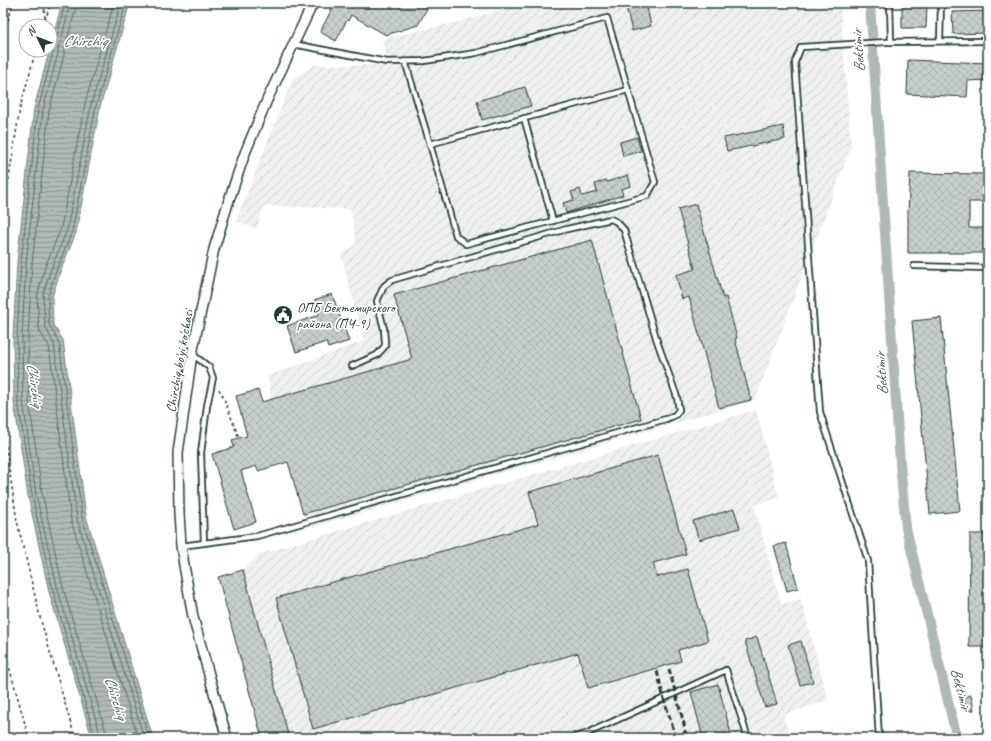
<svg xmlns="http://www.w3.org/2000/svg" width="991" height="741" viewBox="0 0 991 741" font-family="Caveat,sans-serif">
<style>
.industrial{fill:url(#industrial-furrows)}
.water{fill:url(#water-rules);stroke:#758883}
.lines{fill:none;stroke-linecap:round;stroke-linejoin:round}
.shore{stroke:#596f68;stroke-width:1}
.canal{stroke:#afbab7;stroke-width:10}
.building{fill:url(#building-cross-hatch);stroke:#1f3d34}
.lane-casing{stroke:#1f3d34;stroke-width:8}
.street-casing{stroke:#1f3d34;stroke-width:12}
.path{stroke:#1f3d34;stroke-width:1.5;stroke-dasharray:3 3;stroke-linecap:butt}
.lane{stroke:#fff;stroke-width:4.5}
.street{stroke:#fff;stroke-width:9}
.rail{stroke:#1f3d34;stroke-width:3;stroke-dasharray:6 3;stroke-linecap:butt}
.labels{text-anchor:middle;stroke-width:3.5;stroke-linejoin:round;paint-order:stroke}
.poi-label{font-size:14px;fill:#1f3d34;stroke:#fff;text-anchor:start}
.street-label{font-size:14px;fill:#1f3d34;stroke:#fff}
.water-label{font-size:15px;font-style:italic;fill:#4a625b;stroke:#fff}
</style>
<defs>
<pattern id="industrial-furrows" width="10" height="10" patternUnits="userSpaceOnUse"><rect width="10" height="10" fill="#eef1f0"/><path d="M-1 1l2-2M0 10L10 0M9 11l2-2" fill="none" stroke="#ccd0ce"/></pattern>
<pattern id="water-rules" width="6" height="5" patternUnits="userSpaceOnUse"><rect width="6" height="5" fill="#afbab7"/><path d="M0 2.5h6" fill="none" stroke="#8e9896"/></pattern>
<pattern id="building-cross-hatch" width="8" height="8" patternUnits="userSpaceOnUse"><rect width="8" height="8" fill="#c7cfcc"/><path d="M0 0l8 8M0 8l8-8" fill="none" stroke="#aab3b0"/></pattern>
</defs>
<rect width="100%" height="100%" fill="#fff"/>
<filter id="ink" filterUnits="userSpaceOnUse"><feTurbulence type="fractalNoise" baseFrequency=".025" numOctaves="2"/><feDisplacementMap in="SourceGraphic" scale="8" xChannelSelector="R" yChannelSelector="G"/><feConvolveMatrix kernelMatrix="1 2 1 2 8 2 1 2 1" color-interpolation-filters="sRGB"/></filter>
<g filter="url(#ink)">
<g class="industrial">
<polygon points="525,3 840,3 851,147 755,400 313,527 303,514 271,399 268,376 364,341 341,255 356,244 351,209 264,206 256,229 236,221 293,78 315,65 388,65 382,39 462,21"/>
<polygon points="756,410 779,498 754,505 781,604 801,599 828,700 783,715 791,738 262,738 218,577 243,570 259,554"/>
</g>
<polygon class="water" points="62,3 130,3 100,107 76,233 60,272 52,297 53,325 63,340 86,516 153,738 92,738 49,592 28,496 14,402 13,336 17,262 34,108"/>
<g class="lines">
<g class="shore">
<polyline points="65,3 56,41 51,46 53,52 38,109 21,263 17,336 18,401 32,495 53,591 95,738"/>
<polyline points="70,3 61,42 58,47 58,53 43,110 26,263 22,336 23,401 36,495 58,590 100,734 100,738"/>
<polyline points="76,3 76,8 66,44 64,49 64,55 49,111 32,264 28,337 29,400 42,493 63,588 106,732 106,738"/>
<polyline points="114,3 85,103 61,228 45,267 38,293 37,297 39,328 40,332 49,346 71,520 138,738"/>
<polyline points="121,3 91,105 67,230 51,269 43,294 45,326 54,344 77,519 144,738"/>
<polyline points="126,3 96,106 72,232 56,271 48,296 49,325 59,342 82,517 149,738"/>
</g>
<polyline class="canal" points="870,3 900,463 906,528 957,738"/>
</g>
<g class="building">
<polygon points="335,3 430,3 418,25 386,35 351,15 348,21 347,20 336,41 320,32"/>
<polygon points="625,3 646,3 651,26 632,31"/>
<polygon points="902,3 927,3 926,28 902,28"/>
<polygon points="988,11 988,33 953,34 952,12"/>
<polygon points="908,60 988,63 988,80 968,81 967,97 907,94"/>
<polygon points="525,87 531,106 482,120 477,101"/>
<polygon points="783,126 785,139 727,151 724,138"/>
<polygon points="637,137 641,151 623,156 620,142"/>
<polygon points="910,173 988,174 988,202 969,202 969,228 988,228 988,253 908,253 908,212"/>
<polygon points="628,175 631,186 621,189 623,195 566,213 563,203 574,200 571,192 580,189 582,196 597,192 595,184 606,180 607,182"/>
<polygon points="696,204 723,298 726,297 737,338 735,339 751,400 719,408 689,297 682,299 676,275 695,269 678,209"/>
<polygon points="592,240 641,419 303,514 288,462 258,471 256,466 241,471 256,522 234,529 212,454 234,447 232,440 247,436 236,396 258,390 262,402 412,359 394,295"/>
<polygon points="332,294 349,341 328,348 326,342 296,352 287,326 319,315 314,300"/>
<polygon points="941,318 960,511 930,514 912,321"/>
<polygon points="658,455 686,554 653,563 657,577 688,569 708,641 678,650 681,661 588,688 578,653 313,729 276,598 538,524 529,492"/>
<polygon points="734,509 740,528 699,540 693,521"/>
<polygon points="970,534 988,534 988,647 969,647"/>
<polygon points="786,543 798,588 787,591 774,546"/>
<polygon points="243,570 289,738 262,738 218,577"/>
<polygon points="757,637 777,704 765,707 745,641"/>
<polygon points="801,641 813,682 800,685 788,645"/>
<polygon points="718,684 732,738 703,738 691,692"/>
<polygon points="971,695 974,710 966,711 963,697"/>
</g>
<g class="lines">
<defs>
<g id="lane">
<polyline points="890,3 891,42"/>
<polyline points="940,41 941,3"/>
<polyline points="293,44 387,62 424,61 476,53 607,18 655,182 647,196 466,244 456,236 430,144 405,61"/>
<polyline points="524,118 553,221"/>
<polyline points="430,144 628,90"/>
<polyline points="914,266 988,268"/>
<polyline points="192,354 209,367 213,378 207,406 201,453 204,543"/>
<polyline points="181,546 257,536 666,419 675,415 679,410 677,397 657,341 624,230 617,222 611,219 567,229 392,280 384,286 377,301 384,329 385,342 385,346 377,355 352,366"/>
<polyline points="573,738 588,733 726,670 748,738"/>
<polyline points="879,738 868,561 820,412 795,62 801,47 886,42 988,41"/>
</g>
<polyline id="street" points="227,738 216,700 193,617 184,565 181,546 179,513 178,453 192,354 214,249 229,200 245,153 267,100 313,3"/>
</defs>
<use href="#lane" class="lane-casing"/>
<use href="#street" class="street-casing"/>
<g class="path">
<polyline points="44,3 45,18"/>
<polyline points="43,26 51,3"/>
<polyline points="3,38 13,3"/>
<polyline points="3,240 6,196 20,108 36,50"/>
<polyline points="219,389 223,396 239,438"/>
<polyline points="3,416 4,435 17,521 41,621 75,738"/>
<polyline points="3,645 29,738"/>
</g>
<use href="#lane" class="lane"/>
<use href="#street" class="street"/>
<g class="rail">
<polyline points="669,669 684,724 686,738"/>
<polyline points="657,671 664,699 676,738"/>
</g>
</g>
</g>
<defs>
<symbol id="civic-disc" viewBox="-11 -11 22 22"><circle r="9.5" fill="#1f3d34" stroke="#fff"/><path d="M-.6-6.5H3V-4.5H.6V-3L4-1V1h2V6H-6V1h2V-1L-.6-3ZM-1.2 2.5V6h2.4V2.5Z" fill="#fff"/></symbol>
</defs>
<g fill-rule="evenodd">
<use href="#civic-disc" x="272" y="304" width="22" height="22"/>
</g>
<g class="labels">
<g class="poi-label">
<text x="297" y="312">ОПБ Бектемирского<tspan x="297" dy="16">района (ПЧ-9)</tspan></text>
</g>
<g class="street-label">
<text transform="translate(179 361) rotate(-80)" y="5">Chirchiq bo'yi ko'chasi</text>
</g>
<g class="water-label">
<text x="85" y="46">Chirchiq</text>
<text transform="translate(858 51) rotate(-94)" y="5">Bektimir</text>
<text transform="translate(881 374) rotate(-94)" y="5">Bektimir</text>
<text transform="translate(35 385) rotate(82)" y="5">Chirchiq</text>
<text transform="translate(961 689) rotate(76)" y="5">Bektimir</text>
<text transform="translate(116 698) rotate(73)" y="5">Chirchiq</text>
</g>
</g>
<rect width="991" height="741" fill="none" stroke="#fff" stroke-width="16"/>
<rect x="8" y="8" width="975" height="725" fill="none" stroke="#1f3d34" stroke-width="1.5" filter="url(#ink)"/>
<g transform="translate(38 38) rotate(313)"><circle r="19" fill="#ffffff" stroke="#a5b1ae"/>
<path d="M0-3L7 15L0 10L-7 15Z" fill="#1f3d34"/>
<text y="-6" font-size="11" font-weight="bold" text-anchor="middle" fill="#1f3d34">N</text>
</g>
</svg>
